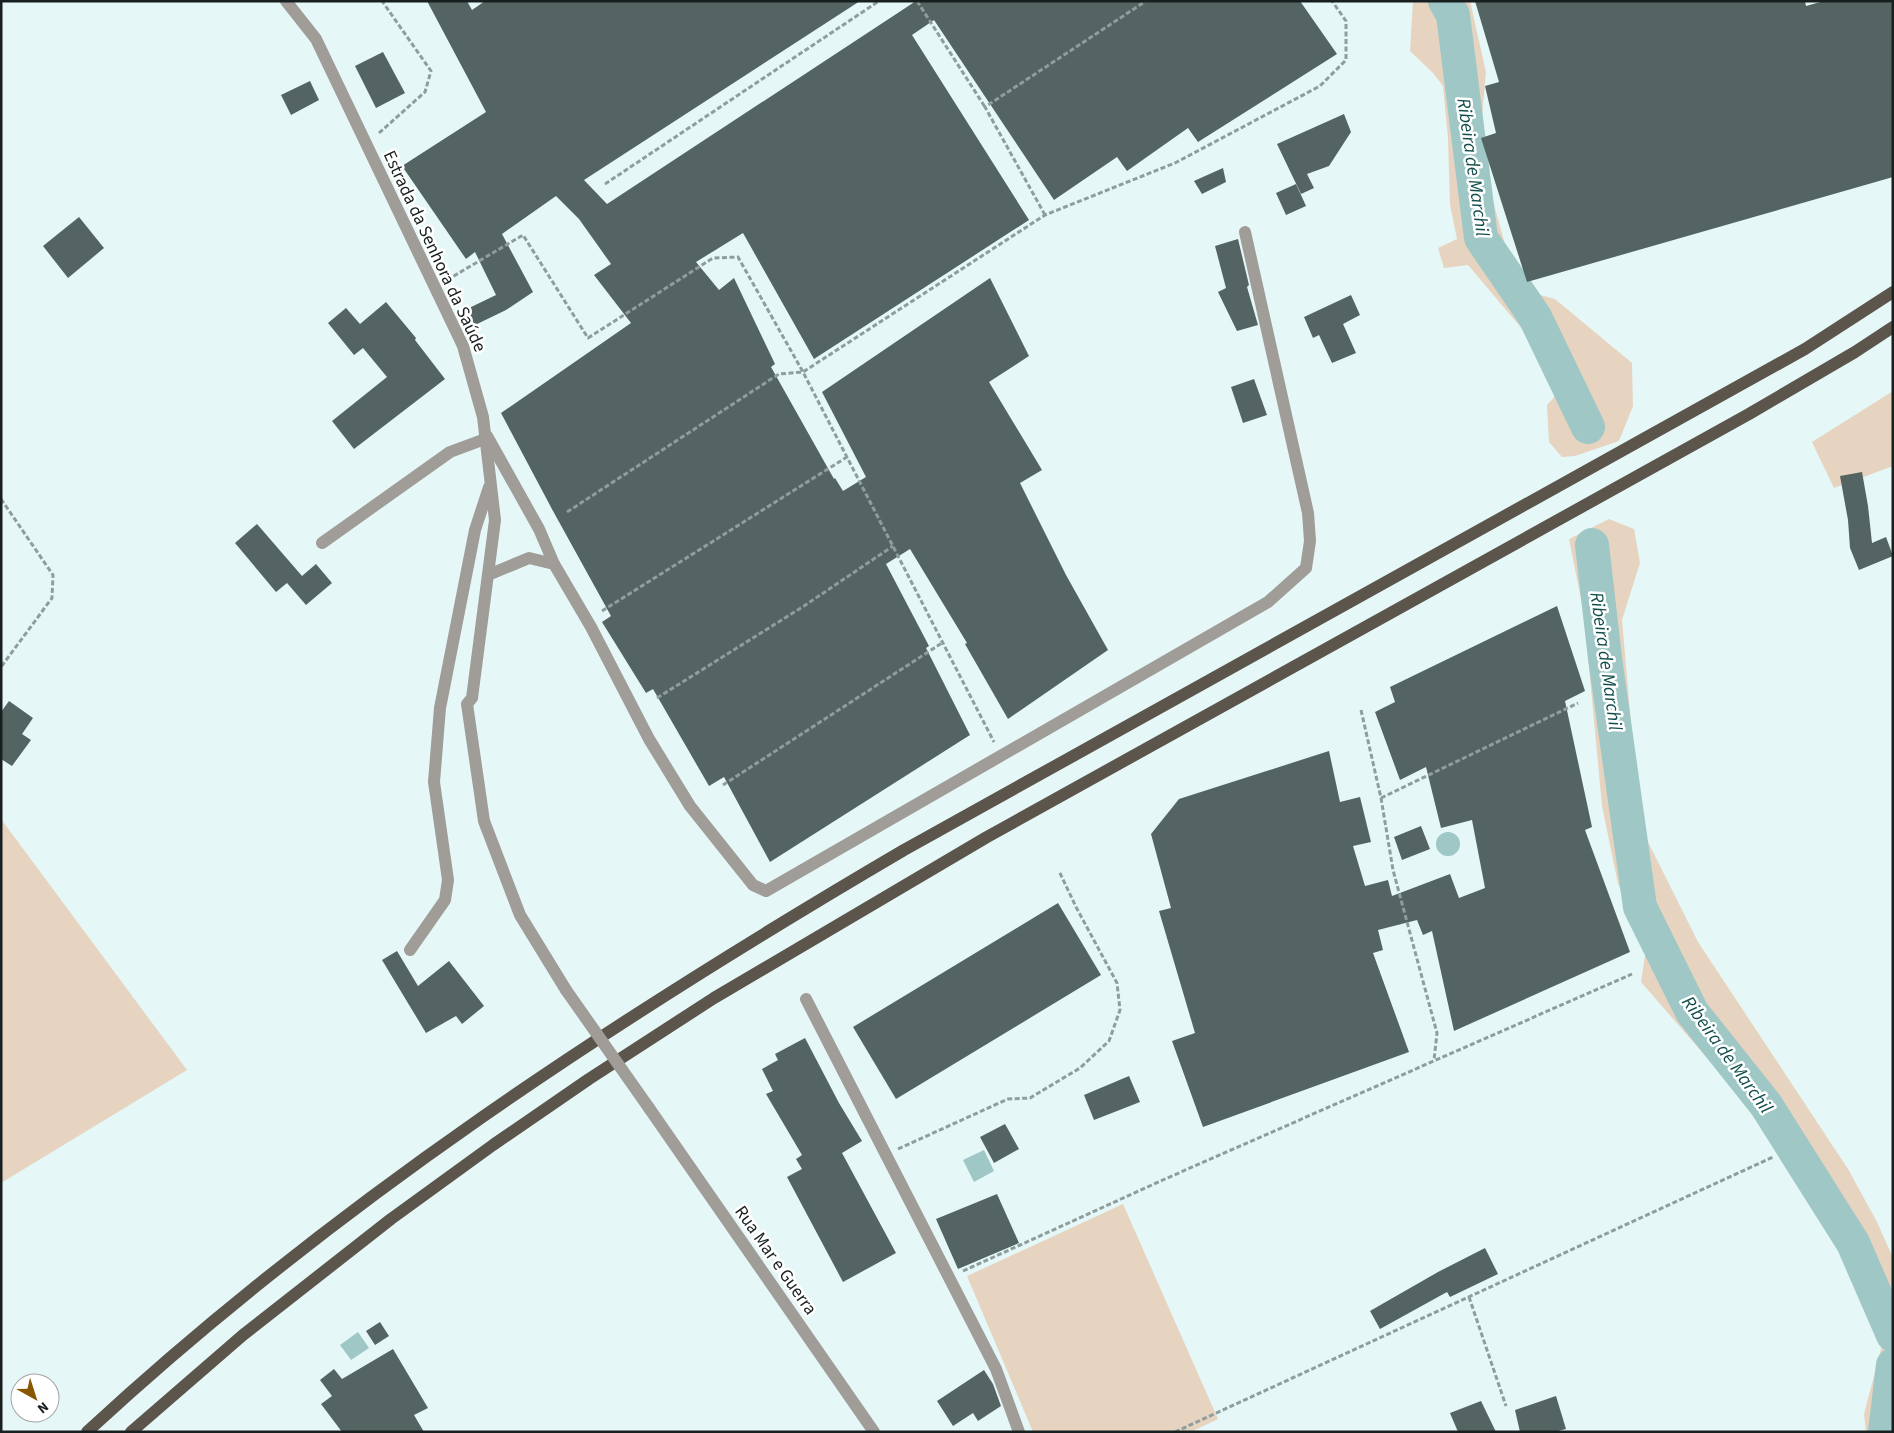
<svg xmlns="http://www.w3.org/2000/svg" width="1894" height="1433" viewBox="0 0 1894 1433" font-family="'Source Sans 3',sans-serif">
<style>
.green{fill:#e6d4c1}
.water{fill:#9ec7c5}
.lines{fill:none;stroke-linecap:round;stroke-linejoin:round}
.river{stroke:#9ec7c5;stroke-width:34}
.building{fill:#546463}
.path{stroke:#8f9d9c;stroke-width:3;stroke-dasharray:5 2.5;stroke-linecap:butt}
.minor{stroke:#a09c97;stroke-width:12}
.major{stroke:#5c554c;stroke-width:12}
.minor-bridge{stroke:#a09c97;stroke-width:12}
.labels{text-anchor:middle;stroke-width:5;stroke-linejoin:round;paint-order:stroke}
.street-label{font-size:18px;fill:#181f1f;stroke:#fff}
.water-label{font-size:19px;font-style:italic;fill:#104d4b;stroke:#fff}
</style>
<rect width="100%" height="100%" fill="#e5f8f7"/>
<g class="green">
<polygon points="1413,1 1470,1 1486,72 1479,150 1509,259 1526,291 1555,299 1632,363 1633,406 1619,441 1575,456 1562,457 1549,442 1547,405 1559,392 1539,349 1468,265 1444,268 1438,248 1457,239 1450,205 1448,138 1443,86 1433,73 1410,51"/>
<polygon points="1893,391 1893,466 1834,488 1812,442"/>
<polygon points="1609,519 1634,529 1640,563 1622,620 1640,826 1698,942 1848,1169 1877,1222 1893,1258 1893,1432 1866,1432 1864,1414 1882,1345 1840,1238 1741,1097 1641,982 1647,943 1618,884 1602,806 1584,614 1569,539"/>
<polygon points="1,819 187,1070 1,1183"/>
<polygon points="1123,1204 1218,1419 1191,1432 1033,1432 967,1276"/>
</g>
<g class="water">
<circle cx="1448" cy="844" r="12"/>
<polygon points="984,1150 994,1171 974,1182 963,1160"/>
<polygon points="358,1332 369,1348 351,1360 340,1345"/>
</g>
<g class="lines">
<g class="river">
<polyline points="1445,1 1453,15 1481,238 1535,317 1588,427"/>
<polyline points="1592,545 1605,658 1640,907 1692,1012 1766,1105 1853,1243 1893,1335"/>
<polyline points="1885,1432 1893,1365"/>
</g>
</g>
<g class="building">
<polygon points="427,1 467,1 472,10 485,1 860,1 584,180 607,204 916,1 1300,1 1337,54 1198,142 1188,128 1127,171 1117,157 1054,200 934,20 912,35 1029,220 814,359 743,233 696,262 719,290 734,278 775,364 771,367 834,479 835,478 843,491 866,477 822,392 990,278 1029,356 989,382 1042,470 1020,483 1066,575 1108,650 1008,719 965,644 967,643 910,549 886,564 929,646 926,648 970,735 770,862 724,777 709,786 653,689 646,693 602,622 611,616 553,511 501,413 631,323 594,275 611,264 579,219 556,196 502,234 533,292 506,310 473,326 465,310 496,295 475,252 466,259 402,166 486,112"/>
<polygon points="1475,1 1805,1 1806,6 1824,1 1893,1 1893,177 1527,282 1481,138 1496,133 1485,86 1499,82"/>
<polygon points="383,52 405,93 376,108 355,66"/>
<polygon points="310,81 319,100 291,115 281,95"/>
<polygon points="1344,114 1351,132 1329,166 1307,174 1314,188 1301,194 1277,144"/>
<polygon points="1223,168 1226,182 1202,194 1194,181"/>
<polygon points="1296,184 1306,206 1286,215 1276,193"/>
<polygon points="79,217 104,248 68,278 43,246"/>
<polygon points="1238,239 1249,285 1247,287 1258,325 1237,331 1218,292 1226,288 1215,246"/>
<polygon points="1351,295 1360,315 1343,324 1356,353 1332,363 1319,335 1313,338 1304,317"/>
<polygon points="386,302 416,338 415,340 445,379 354,449 332,421 387,377 363,348 354,355 328,323 346,308 360,324"/>
<polygon points="1254,379 1267,415 1243,423 1231,387"/>
<polygon points="1862,472 1868,506 1872,543 1886,537 1893,556 1859,570 1850,548 1848,520 1840,476"/>
<polygon points="257,524 302,576 316,564 332,583 306,605 287,583 276,592 235,543"/>
<polygon points="1557,606 1585,691 1565,701 1592,827 1585,830 1630,952 1454,1031 1432,931 1423,935 1417,920 1378,930 1383,950 1373,953 1409,1052 1203,1127 1172,1041 1195,1033 1159,911 1171,908 1151,834 1179,799 1329,751 1340,802 1360,797 1371,842 1353,846 1365,886 1388,880 1392,896 1450,874 1459,898 1485,888 1472,820 1441,828 1426,767 1400,780 1375,712 1395,702 1390,687"/>
<polygon points="9,701 33,718 22,734 31,740 12,766 1,759 1,712"/>
<polygon points="1421,826 1430,849 1402,860 1394,837"/>
<polygon points="1058,903 1101,975 896,1099 853,1027"/>
<polygon points="397,951 418,986 449,961 484,1006 462,1024 456,1016 426,1033 382,960"/>
<polygon points="805,1038 839,1103 862,1141 842,1153 896,1253 843,1282 787,1177 802,1169 796,1159 802,1155 766,1094 773,1091 762,1069 778,1060 775,1054"/>
<polygon points="1129,1076 1140,1102 1094,1120 1084,1095"/>
<polygon points="1005,1124 1019,1149 994,1163 980,1137"/>
<polygon points="997,1194 1019,1243 958,1269 936,1219"/>
<polygon points="1485,1248 1498,1274 1450,1297 1447,1292 1380,1329 1370,1311 1438,1272"/>
<polygon points="380,1322 389,1336 375,1345 366,1331"/>
<polygon points="393,1349 428,1408 414,1415 424,1432 342,1432 321,1404 332,1396 320,1380 334,1369 342,1379"/>
<polygon points="984,1370 993,1384 1001,1406 978,1421 973,1413 953,1426 937,1401"/>
<polygon points="1556,1396 1566,1429 1554,1432 1520,1432 1515,1410"/>
<polygon points="1481,1401 1496,1432 1458,1432 1450,1413"/>
</g>
<g class="lines">
<g class="path">
<polyline points="917,1 985,107"/>
<polyline points="379,133 425,92 431,71 382,1"/>
<polyline points="605,184 879,1"/>
<polyline points="1045,215 985,107 1146,1"/>
<polyline points="447,280 523,235 588,338 713,258 738,257 803,372 994,742"/>
<polyline points="1,499 53,575 52,598 1,667"/>
<polyline points="567,512 779,374 803,372 1045,215 1175,163 1320,86 1346,60 1346,21 1332,1"/>
<polyline points="602,611 847,457"/>
<polyline points="657,698 804,606 893,546"/>
<polyline points="1361,710 1381,798 1393,870 1437,1033 1434,1060"/>
<polyline points="723,785 942,643"/>
<polyline points="1381,798 1578,703"/>
<polyline points="898,1149 1008,1099 1030,1098 1080,1068 1109,1041 1120,1010 1117,983 1076,907 1059,871"/>
<polyline points="963,1271 1165,1179 1632,974"/>
<polyline points="1469,1297 1506,1406"/>
<polyline points="1175,1432 1773,1157"/>
</g>
<g class="minor">
<polyline points="286,1 316,39 463,346 483,417 495,520 472,698 467,704 484,821 520,915 566,990"/>
<polyline points="487,436 539,529 554,564"/>
<polyline points="322,543 450,452 485,439"/>
<polyline points="488,575 529,558 554,564 591,627 649,739 690,806 753,885 766,891 1268,602 1306,568 1310,541 1308,513 1245,232"/>
<polyline points="410,950 445,900 448,880 434,782 440,708 475,530 489,487"/>
<polyline points="806,999 996,1369 1019,1432"/>
<polyline points="649,1108 874,1432"/>
</g>
<g class="major">
<path d="M87,1432C333,1204 616,1019 904,850L1805,349L1893,292"/>
<polyline points="131,1432 243,1335 391,1219 493,1145 589,1079 714,998 987,837 1749,414 1855,352 1893,327"/>
</g>
<polyline class="minor-bridge" points="566,990 649,1108"/>
</g>
<g class="labels">
<g class="street-label">
<text transform="translate(435 251) rotate(65)" y="6">Estrada da Senhora da Saúde</text>
<text transform="translate(776 1260) rotate(55)" y="6">Rua Mar e Guerra</text>
</g>
<g class="water-label">
<text transform="translate(1474 167) rotate(82)" y="7">Ribeira de Marchil</text>
<text transform="translate(1607 661) rotate(82)" y="7">Ribeira de Marchil</text>
<text transform="translate(1728 1054) rotate(54)" y="7">Ribeira de Marchil</text>
</g>
</g>
<rect width="1894" height="1433" fill="none" stroke="#181f1f" stroke-width="5"/>
<g transform="translate(35 1398) rotate(141)"><circle r="24" fill="#ffffff" stroke="#a3a5a5"/>
<path d="M0-4L9 19L0 12L-9 19Z" fill="#895700"/>
<text y="-8" font-size="14" font-weight="bold" text-anchor="middle" fill="#181f1f">N</text>
</g>
</svg>
